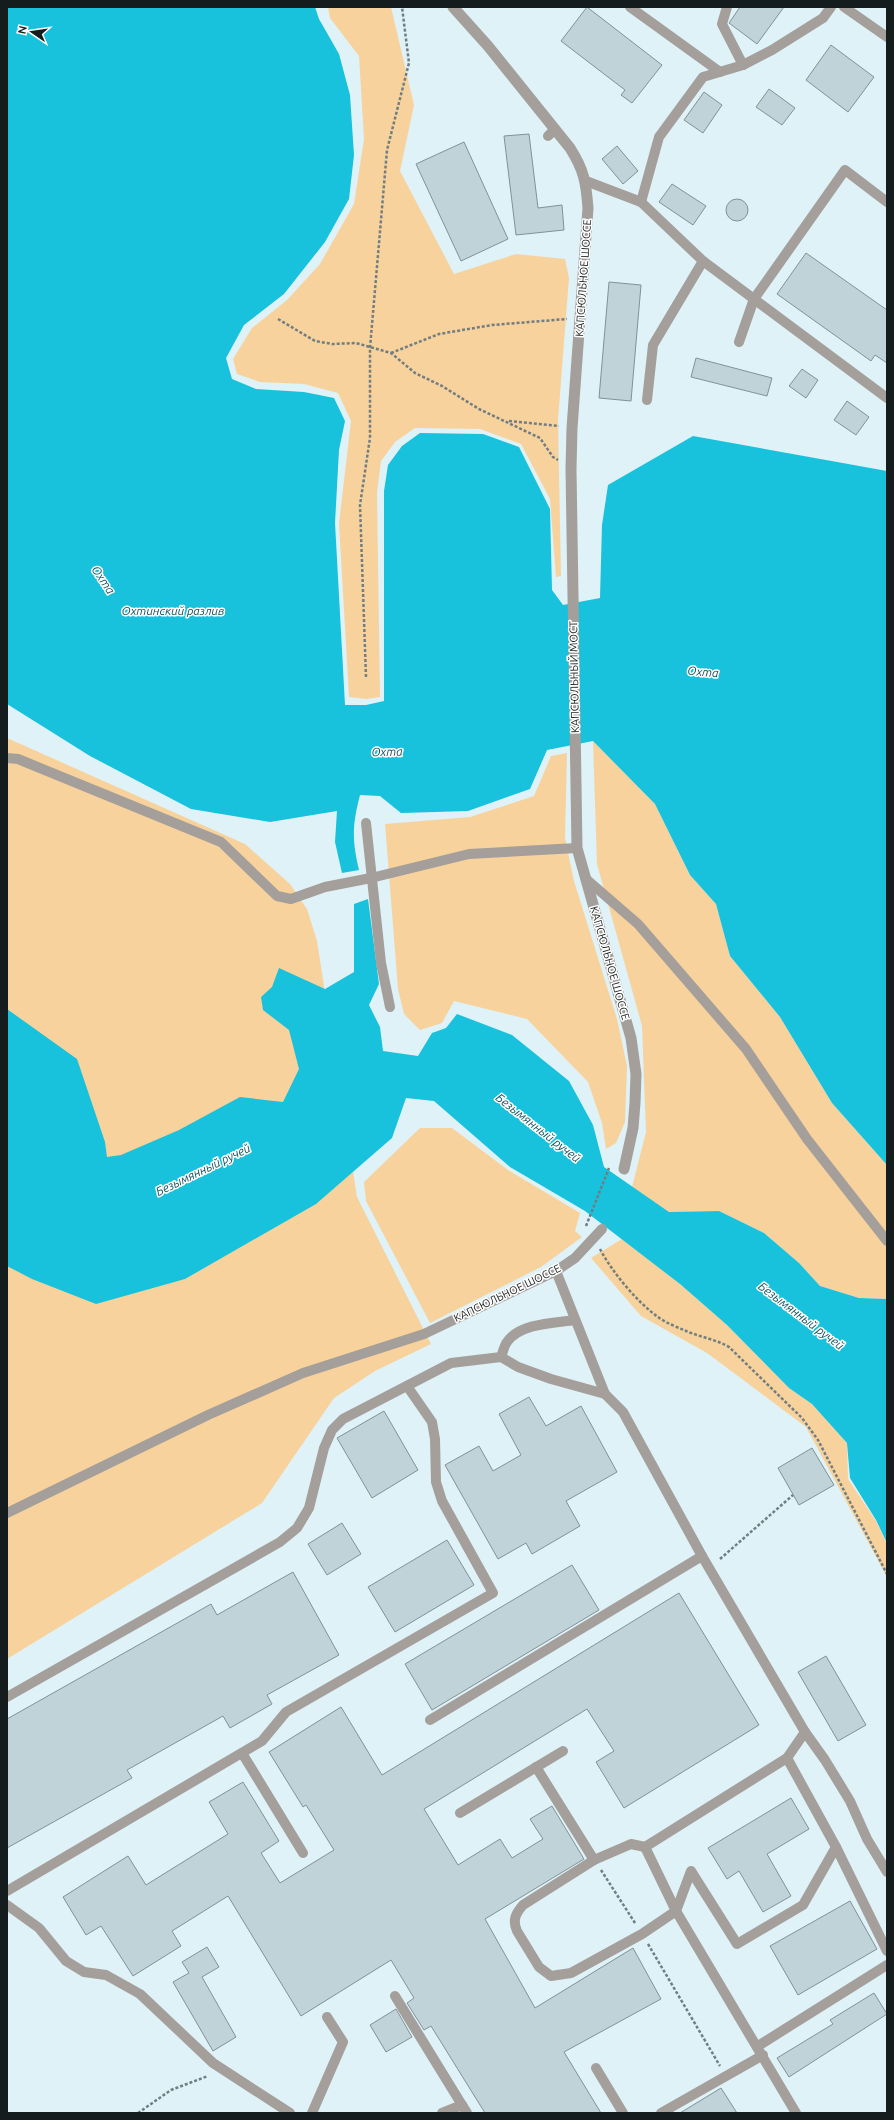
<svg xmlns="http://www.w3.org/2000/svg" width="894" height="2120" viewBox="0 0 894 2120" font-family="Ubuntu,sans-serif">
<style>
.green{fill:#f8d29c}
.water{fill:#18c1dc}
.building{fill:#c0d3d8;stroke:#809297}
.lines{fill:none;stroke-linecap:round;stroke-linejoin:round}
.path{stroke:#717e81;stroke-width:2.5;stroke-dasharray:3 2;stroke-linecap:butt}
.service{stroke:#a49f9a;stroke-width:10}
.minor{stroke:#a49f9a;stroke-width:11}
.labels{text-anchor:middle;stroke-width:3;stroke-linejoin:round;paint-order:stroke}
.street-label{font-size:11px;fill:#151c1d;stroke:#fff}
.water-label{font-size:12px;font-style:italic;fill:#14525d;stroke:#fff}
</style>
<rect width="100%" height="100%" fill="#dff2f7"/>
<g class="green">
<polygon points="328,7 391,7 414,105 400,171 454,274 516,254 565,259 569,278 558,420 561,576 556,577 550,499 521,444 480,429 415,428 395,442 381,461 377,493 380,697 366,699 349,697 339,523 351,421 338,393 304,384 260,382 237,374 233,359 252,328 287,300 320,264 354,204 364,139 359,56 330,18"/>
<polygon points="7,738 245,844 290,884 307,909 317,941 357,1197 431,1344 375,1371 334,1398 262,1503 7,1659"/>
<polygon points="593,741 655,804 690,875 716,904 730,956 780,1017 832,1103 887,1165 887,1299 859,1298 820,1286 799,1263 764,1233 719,1211 669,1212 632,1187 646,1132 642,1026 597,864"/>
<polygon points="567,753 565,838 574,881 617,1019 627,1066 625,1122 616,1143 606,1149 602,1123 588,1082 527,1019 454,1001 442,1023 420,1030 404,1014 398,989 385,824 470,817 534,796 551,756"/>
<polygon points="420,1128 452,1128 508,1170 580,1213 575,1231 582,1237 541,1267 430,1323 366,1201 364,1182"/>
<polygon points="622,1239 680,1284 727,1325 789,1388 812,1404 847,1443 848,1479 876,1521 887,1544 887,1577 806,1427 707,1353 641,1316 591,1258"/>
</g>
<g class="water">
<path d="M7,7H315L319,19L339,54L350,95L354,155L349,199L325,242L284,294L244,325L226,358L232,379L256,389L304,392L334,398L345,421L339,450L335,523L345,705H366L384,701V491L388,465L402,446L420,433L483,434L519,447L550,509L552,590L563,605L600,598L602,525L608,485L693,436L887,471V1165L832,1103L780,1017L730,956L716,904L690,875L655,804L593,741L547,750L530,789L468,811L401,813L380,796L360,795C352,826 352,840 359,870L342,873L335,842L337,811L270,822L191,809L90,756L7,704Z"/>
<polygon points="368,899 379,984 369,1005 380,1027 383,1051 418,1056 432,1033 446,1028 457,1014 512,1035 569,1081 593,1125 604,1167 669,1212 719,1211 764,1233 799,1263 820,1286 859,1298 887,1299 887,1543 876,1520 850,1478 847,1443 812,1404 789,1388 727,1325 680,1284 585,1211 510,1167 434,1101 406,1098 392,1138 316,1204 185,1279 96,1304 32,1279 7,1266 7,1009 77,1059 105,1142 107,1157 121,1155 179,1130 240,1097 283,1102 299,1069 289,1030 263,1010 261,997 272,987 279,968 325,989 354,972 354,904"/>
</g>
<g class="building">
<polygon points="587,7 662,65 632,103 621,95 625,90 561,41"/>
<polygon points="740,7 784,7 757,44 729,23"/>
<polygon points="831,45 874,77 848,112 806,80"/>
<polygon points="769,89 795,108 782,125 756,107"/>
<polygon points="704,92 722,105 703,133 684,120"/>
<polygon points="529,134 538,208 562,205 564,230 516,235 504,136"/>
<polygon points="464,142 508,239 461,261 416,164"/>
<polygon points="617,146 638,171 623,184 602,159"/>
<polygon points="672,184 706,206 693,225 659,202"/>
<circle cx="737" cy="210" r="11"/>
<polygon points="806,253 887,310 887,363 875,355 871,361 777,294"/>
<polygon points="609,282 641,285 631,401 599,398"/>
<polygon points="696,358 772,378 767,396 691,377"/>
<polygon points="802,369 818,380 806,398 789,386"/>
<polygon points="847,401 869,417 856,435 834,420"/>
<polygon points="529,1397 546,1426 581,1406 617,1472 566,1501 580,1526 532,1554 526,1543 498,1559 445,1465 479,1446 493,1471 521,1455 499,1414"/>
<polygon points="384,1411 418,1470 372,1498 337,1438"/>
<polygon points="812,1448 834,1485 799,1505 778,1468"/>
<polygon points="342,1523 361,1554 327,1575 308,1544"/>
<polygon points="447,1540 474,1585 395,1632 368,1587"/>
<polygon points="572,1565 599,1610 432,1710 405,1664"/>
<polygon points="293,1572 339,1655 267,1695 272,1704 230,1728 223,1716 127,1770 132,1778 7,1848 7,1719 211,1604 217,1615"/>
<polygon points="679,1593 759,1725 624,1808 596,1762 614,1751 587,1709 424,1809 458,1865 500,1839 512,1858 543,1839 530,1819 552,1806 584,1859 485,1919 535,2008 633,1948 661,1999 564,2052 601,2113 485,2113 431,2026 424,2030 407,2003 414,1998 391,1960 301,2016 228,1896 172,1931 181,1946 133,1976 101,1926 86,1935 63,1897 128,1856 146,1885 228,1834 209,1802 243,1782 279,1841 261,1853 280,1883 334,1850 306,1805 303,1807 269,1752 341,1707 382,1775"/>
<polygon points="826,1656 866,1725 838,1741 798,1672"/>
<polygon points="791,1798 809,1829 767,1854 791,1896 763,1912 739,1871 727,1879 708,1848"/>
<polygon points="850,1901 877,1949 798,1995 770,1946"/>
<polygon points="207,1947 219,1967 202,1977 236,2037 213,2051 173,1982 189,1973 182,1962"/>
<polygon points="874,1993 887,2014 789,2077 777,2058 833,2024 830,2020"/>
<polygon points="396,2009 412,2037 386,2052 370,2025"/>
<polygon points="721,2088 737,2113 680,2113"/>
</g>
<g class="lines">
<g class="path">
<polyline points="278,319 315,341 332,344 356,343 391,353 415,373 442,386 479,409 540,438 553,457 558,460"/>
<polyline points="391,353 439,334 492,325 567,319"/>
<polyline points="509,421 559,426"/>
<polyline points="366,677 360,505 370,438 370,348 387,150 409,63 402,7"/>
<polyline points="586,1226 609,1168"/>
<path d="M600,1249C612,1272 637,1302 658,1317C666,1323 677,1327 686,1331C700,1337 715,1339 729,1347L802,1418L818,1440L887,1574"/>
<polyline points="720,1559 793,1495"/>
<polyline points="601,1870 635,1923"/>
<polyline points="648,1944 720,2066"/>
<polyline points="138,2113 171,2090 208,2076"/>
</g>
<g class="service">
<polyline points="630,7 720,72"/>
<polyline points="727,7 722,24 743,65"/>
<polyline points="844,7 887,37"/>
<polyline points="548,136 555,129"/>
<polyline points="586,181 641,202 703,261 887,398"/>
<polyline points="641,202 659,137 703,77 743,65 772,50 823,18 831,7"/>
<polyline points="739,342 754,299 845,170 887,202"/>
<polyline points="647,400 653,345 703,261"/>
<polyline points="7,758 18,759 221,842 277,896 291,899 325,887 371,878 469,854 577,848"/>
<polyline points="366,823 381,963 390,1007"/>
<polyline points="586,879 638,924 746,1049 807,1139 887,1241"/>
<polyline points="556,1271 605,1394"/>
<polyline points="501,1357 518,1367 551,1379 605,1394 623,1412 702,1556 805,1732 787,1758 645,1847 676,1911 796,2113"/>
<polyline points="7,1513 208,1415 303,1373 424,1334 556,1271 575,1258 602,1229"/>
<path d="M7,1697L280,1542L297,1528L309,1508L324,1448L332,1430L343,1419L451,1363L501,1357C503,1352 504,1346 507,1342C520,1323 555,1323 575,1320"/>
<polyline points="430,1720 702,1556"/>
<polyline points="805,1732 825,1760 850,1801 867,1839 887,1872"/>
<polyline points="242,1753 303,1853"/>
<polyline points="787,1758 836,1847 887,1951"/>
<polyline points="536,1767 594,1860"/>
<polyline points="460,1813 563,1751"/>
<path d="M645,1847L631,1844L594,1860L523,1905C516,1913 512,1920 517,1931L539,1967L551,1976L571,1973L642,1934L676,1911L691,1871L737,1944L803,1905L836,1847"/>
<polyline points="7,1891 262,1741 286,1712 493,1593 442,1501 436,1482 435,1439 432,1422 407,1386"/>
<polyline points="7,1905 39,1928 66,1961 84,1972 106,1975 140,1994 213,2063 290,2113"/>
<polyline points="395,1996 462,2105"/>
<polyline points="758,2046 887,1965"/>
<polyline points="596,2068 623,2113"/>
<polyline points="312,2113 343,2042 327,2017"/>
<polyline points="442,2113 462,2105 467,2113"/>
<polyline points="661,2113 763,2055"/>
</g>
<path class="minor" d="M453,7L488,46L570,148C584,170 586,182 588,208L572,428L571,469L577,848L631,1038L636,1074L635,1103L633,1128L624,1169"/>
</g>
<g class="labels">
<g class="street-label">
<text transform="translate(583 278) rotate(-86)" y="4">КАПСЮЛЬНОЕ ШОССЕ</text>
<text transform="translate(574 677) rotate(-91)" y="4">КАПСЮЛЬНЫЙ МОСТ</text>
<text transform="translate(610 963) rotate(74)" y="4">КАПСЮЛЬНОЕ ШОССЕ</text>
<text transform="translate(507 1293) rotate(-26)" y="4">КАПСЮЛЬНОЕ ШОССЕ</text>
</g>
<g class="water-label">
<text transform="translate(103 580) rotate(56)" y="4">Охта</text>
<text x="173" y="615">Охтинский разлив</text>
<text transform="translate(703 672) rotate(5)" y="4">Охта</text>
<text transform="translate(387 752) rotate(-1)" y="4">Охта</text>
<text transform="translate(538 1128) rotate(38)" y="4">Безымянный ручей</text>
<text transform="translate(203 1170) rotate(-26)" y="4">Безымянный ручей</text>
<text transform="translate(801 1316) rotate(37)" y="4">Безымянный ручей</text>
</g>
</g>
<rect width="894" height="2120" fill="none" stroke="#151c1d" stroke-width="16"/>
<g transform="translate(32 32) rotate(283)" stroke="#ffffff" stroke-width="3" paint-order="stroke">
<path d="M0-3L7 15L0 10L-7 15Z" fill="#151c1d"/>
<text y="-6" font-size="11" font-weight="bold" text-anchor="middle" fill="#151c1d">N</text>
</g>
</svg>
